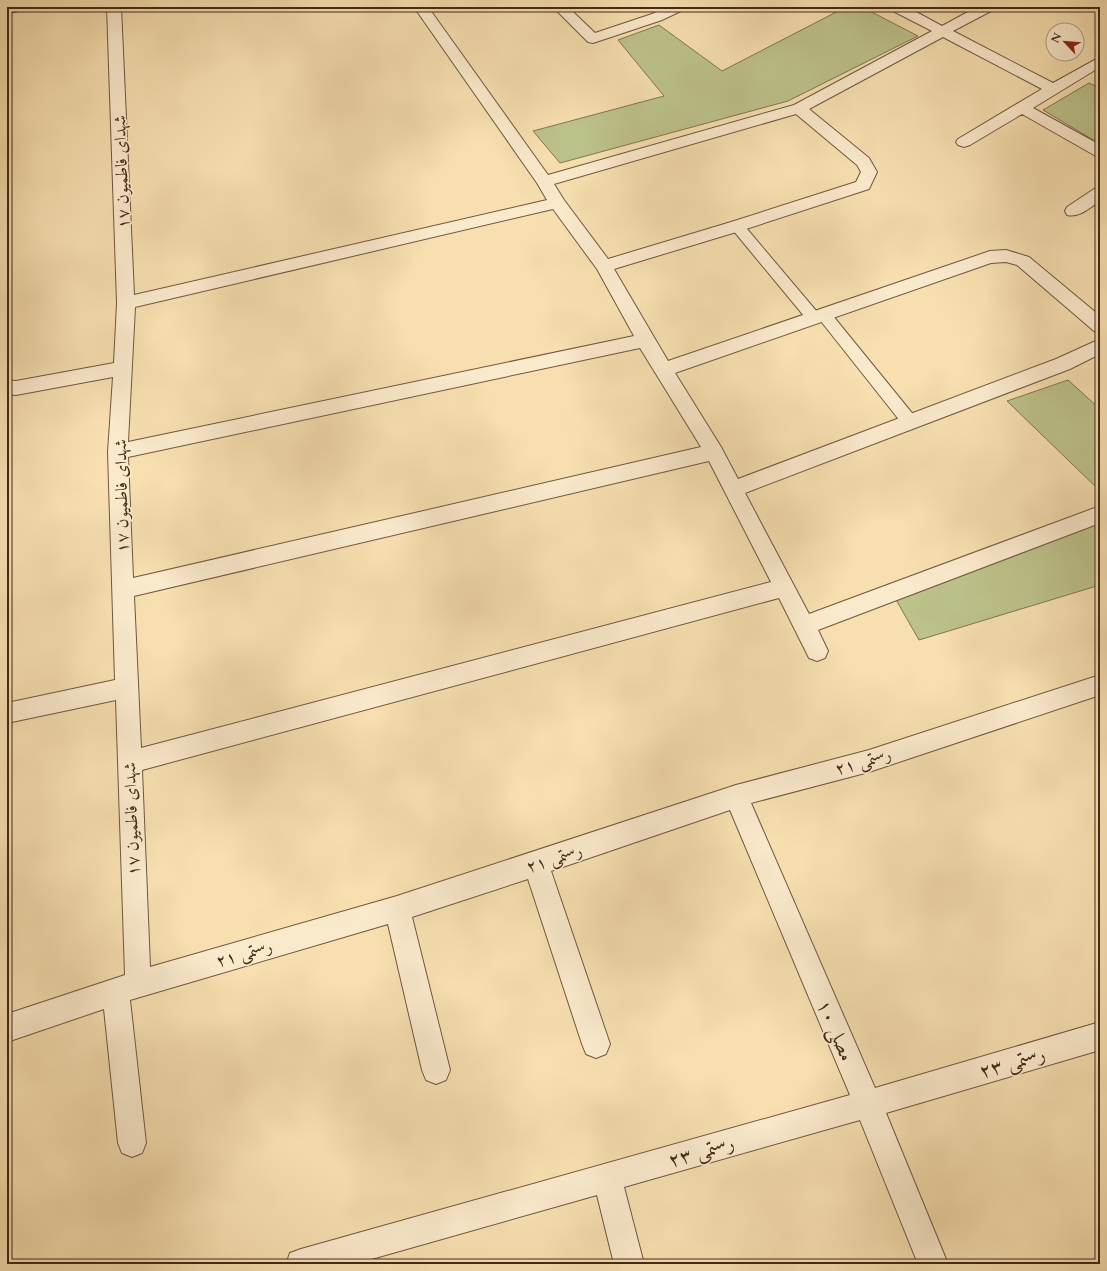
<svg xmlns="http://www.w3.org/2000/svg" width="1107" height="1271" viewBox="0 0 1107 1271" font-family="Cardo,Amiri,serif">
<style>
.green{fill:#bdc28b;stroke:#807652}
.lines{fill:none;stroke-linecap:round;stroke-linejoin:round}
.lane-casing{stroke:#6f573f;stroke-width:2}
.street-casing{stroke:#6f573f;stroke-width:2}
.lane{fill:#faeacc;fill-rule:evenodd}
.street{fill:#faeacc;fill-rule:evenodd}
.labels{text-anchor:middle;stroke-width:3.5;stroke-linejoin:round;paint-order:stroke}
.street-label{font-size:17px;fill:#422a19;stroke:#faeacc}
.near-street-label{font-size:20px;fill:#422a19;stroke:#faeacc}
</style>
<rect width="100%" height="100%" fill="#f7dfb0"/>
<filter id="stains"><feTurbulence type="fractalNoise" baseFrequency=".005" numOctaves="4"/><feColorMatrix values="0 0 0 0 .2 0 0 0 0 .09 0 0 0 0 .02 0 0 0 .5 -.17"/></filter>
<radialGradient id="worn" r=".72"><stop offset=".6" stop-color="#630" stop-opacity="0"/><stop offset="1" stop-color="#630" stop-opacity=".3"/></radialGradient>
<g class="green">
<polygon points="846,7 862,7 918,36 788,101 560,163 533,131 664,96 618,40 659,25 722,71"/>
<polygon points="1089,83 1100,88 1100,144 1043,110"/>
<polygon points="1068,380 1100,409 1100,491 1007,401"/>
<polygon points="1100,519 1100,585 919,640 895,598"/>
</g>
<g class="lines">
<defs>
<polygon id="lane" points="737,221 742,223 818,313 824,310 829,311 916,418 918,422 916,426 910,428 904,426 820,320 814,323 809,322 732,229 730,226 732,223"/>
<g id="street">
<polygon points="7,7 28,7 26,10 7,13"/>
<path d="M107,7H121L134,295L547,200L537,183L414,7H428L548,175L794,105L932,31L891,10L889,7H907L942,26L977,7H995L993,10L953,31L1053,83L1100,57V67L1033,108L1100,145V157L1094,155L1022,114L970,145L964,147L958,145L956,142L958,139L1042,89L943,37L809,109L869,158L877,172L869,189L743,230L614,269L668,361L990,251L1006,250L1029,257L1100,316V332L1094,331L1017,265L1006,262L991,263L675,373L721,447L738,479L1056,359L1100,339V354L1070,369L745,493L809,614L1100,506V523L818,630L828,651L825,658L817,661L809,658L779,598L142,770L150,967L397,896L736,785L869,750L1100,675V695L869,772L751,803L875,1088L1100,1022V1050L886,1113L948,1264H918L860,1120L624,1187L644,1264H614L597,1195L354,1264H286L290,1253L301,1249L850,1095L730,810L551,871L610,1044L606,1054L596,1058L586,1054L582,1044L528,879L412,917L450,1070L446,1080L436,1084L426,1080L422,1070L388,924L130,1000L146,1143L142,1153L132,1157L122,1153L118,1143L104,1009L7,1042V1014L125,975L116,700L7,723V703L115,680L108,452L113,377L16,395L7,394V380L16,381L114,363L117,303ZM796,114L857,165L861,172L856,182L731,222L608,259L564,200L554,184ZM553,209L597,269L634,336L128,442L135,307ZM640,348L701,447L133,578L128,457ZM709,461L771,582L141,748L134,596Z"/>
<polygon points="553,7 568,7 595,33 652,14 667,7 685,7 683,10 662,20 593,43 588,42"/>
<path d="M1100,188V201C1090,207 1080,218 1067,215L1065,211L1067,207L1094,189Z"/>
</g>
</defs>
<use href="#lane" class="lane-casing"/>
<use href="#street" class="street-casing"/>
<use href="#lane" class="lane"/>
<use href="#street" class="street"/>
</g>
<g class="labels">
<g class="street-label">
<text transform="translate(121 172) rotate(-92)" y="6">شهدای فاطمیون ۱۷</text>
<text transform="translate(121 496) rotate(-91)" y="6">شهدای فاطمیون ۱۷</text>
<text transform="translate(863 761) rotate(-16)" y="6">رستمی ۲۱</text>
<text transform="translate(131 819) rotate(-92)" y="6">شهدای فاطمیون ۱۷</text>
<text transform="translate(554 858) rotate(-18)" y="6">رستمی ۲۱</text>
<text transform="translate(244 953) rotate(-16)" y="6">رستمی ۲۱</text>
</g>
<g class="near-street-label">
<text transform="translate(836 1030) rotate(67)" y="7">مصلی ۱۰</text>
<text transform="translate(1012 1062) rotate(-16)" y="7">رستمی ۲۳</text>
<text transform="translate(701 1151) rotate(-16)" y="7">رستمی ۲۳</text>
</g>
</g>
<rect width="1107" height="1271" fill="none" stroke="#f7dfb0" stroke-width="24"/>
<rect x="8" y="8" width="1091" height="1255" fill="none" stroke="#422a19" stroke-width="2"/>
<rect x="12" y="12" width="1083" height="1247" fill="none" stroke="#422a19"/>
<g transform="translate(1065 42) rotate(296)"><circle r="19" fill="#faeacc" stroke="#b09d84"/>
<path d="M0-3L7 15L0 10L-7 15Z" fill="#8f2418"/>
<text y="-6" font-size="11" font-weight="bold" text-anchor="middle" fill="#422a19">N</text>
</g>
<rect width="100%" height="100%" filter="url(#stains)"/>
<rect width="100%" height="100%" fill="url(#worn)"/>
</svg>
